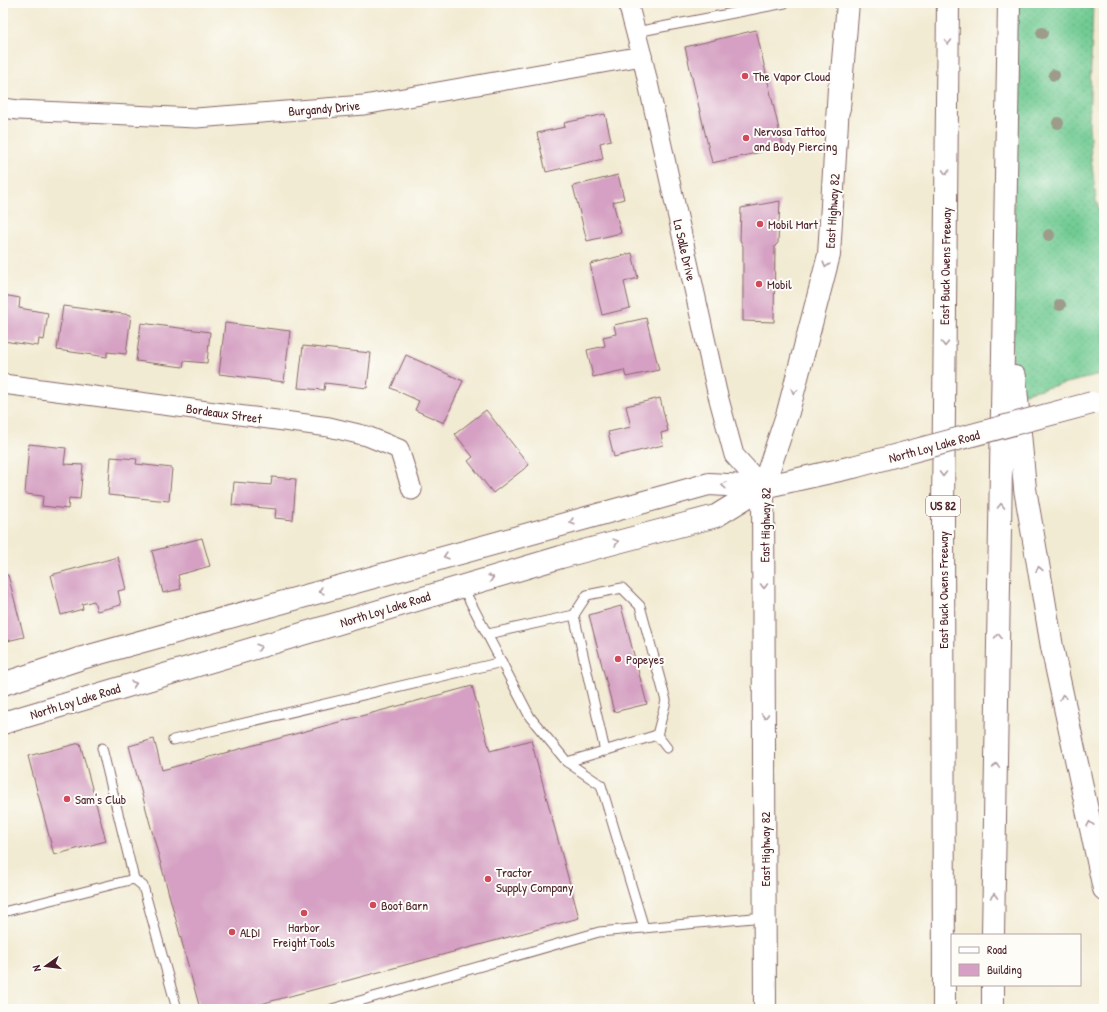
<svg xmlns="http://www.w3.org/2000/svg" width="1107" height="1012" viewBox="0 0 1107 1012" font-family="'Patrick Hand',sans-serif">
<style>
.grass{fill:url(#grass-dots);stroke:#5e755f}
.building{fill:#d5a0c3}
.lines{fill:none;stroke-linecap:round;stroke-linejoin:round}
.lane-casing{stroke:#856666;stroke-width:11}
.street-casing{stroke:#856666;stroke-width:21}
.secondary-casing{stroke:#856666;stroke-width:24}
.highway-casing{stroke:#856666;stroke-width:24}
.lane{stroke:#fff;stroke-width:9}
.street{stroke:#fff;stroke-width:19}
.secondary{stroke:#fff;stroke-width:22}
.highway{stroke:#fff;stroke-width:22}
.secondary-bridge-casing{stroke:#856666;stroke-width:24;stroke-linecap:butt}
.secondary-bridge{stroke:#fff;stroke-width:22}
.tree{fill:#9d9c8a}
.oneway{stroke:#ae9aa0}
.poi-dot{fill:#d1495b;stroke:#fdfcf7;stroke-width:1.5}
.labels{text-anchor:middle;stroke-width:4;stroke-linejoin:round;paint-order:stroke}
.shield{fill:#fdfcf7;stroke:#806168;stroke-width:1}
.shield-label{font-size:12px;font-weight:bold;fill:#4a1f2b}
.poi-label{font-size:13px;fill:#4a1f2b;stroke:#fdfcf7;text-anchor:start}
.street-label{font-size:13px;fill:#4a1f2b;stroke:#fdfcf7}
</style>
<defs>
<pattern id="grass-dots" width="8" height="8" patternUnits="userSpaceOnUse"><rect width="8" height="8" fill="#71cb93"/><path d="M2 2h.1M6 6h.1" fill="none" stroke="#63ae7f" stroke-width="1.8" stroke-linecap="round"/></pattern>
</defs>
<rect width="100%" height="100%" fill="#fdfcf7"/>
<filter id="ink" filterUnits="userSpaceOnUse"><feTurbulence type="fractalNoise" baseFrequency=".025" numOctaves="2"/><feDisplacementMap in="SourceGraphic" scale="8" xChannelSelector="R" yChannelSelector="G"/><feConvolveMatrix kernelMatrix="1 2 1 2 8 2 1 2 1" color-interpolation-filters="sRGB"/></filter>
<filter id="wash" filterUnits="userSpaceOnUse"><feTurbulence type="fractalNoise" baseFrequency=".012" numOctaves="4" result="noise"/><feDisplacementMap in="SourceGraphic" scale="16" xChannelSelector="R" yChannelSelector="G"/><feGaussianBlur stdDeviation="0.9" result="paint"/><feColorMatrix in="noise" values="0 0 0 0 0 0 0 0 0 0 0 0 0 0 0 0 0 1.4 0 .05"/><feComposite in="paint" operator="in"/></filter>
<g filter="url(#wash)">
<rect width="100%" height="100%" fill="#f2ebd3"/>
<polygon class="grass" points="1016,3 1093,3 1089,123 1091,157 1096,200 1104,226 1104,374 1012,396"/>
<g id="blocks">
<g class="building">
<polygon points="756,30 783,147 712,163 685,47"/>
<polygon points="605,114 611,140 600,143 603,159 546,172 537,133 565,127 564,123"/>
<polygon points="618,175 624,199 613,202 621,233 587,241 573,186"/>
<polygon points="780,201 778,243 775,246 774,322 743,321 743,246 740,240 741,208"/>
<polygon points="632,253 638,278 624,282 630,308 602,315 590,264"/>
<polygon points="3,295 20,298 19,308 48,313 44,340 39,339 38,346 3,341"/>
<polygon points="63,306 131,315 126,354 107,352 107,357 57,350"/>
<polygon points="646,318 659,370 626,377 624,370 593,377 587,350 605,346 603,337 616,334 614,325"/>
<polygon points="141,323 210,332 207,363 184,361 183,367 136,361"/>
<polygon points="225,323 290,331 284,382 219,374"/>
<polygon points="303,346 371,353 367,388 325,383 324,390 298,388"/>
<polygon points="406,355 463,381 444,423 415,410 419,401 391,388"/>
<polygon points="660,398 668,431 661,433 663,445 614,457 608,432 631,427 626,406"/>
<polygon points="486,410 529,465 493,493 468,461 473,457 455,434"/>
<polygon points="29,444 66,448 64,464 83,465 80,499 69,498 68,509 42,506 43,496 25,494"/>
<polygon points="111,457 137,459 136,464 172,468 169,501 108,495"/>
<polygon points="272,477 296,479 293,520 275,518 276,509 232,505 234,482 271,485"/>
<polygon points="202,538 210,566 178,575 181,589 163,593 152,551"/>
<polygon points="118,557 126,589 118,591 121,605 97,611 94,601 82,604 83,609 61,615 51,575"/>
<polygon points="8,575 24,637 3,642 3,576"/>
<polygon points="621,606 647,704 614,712 589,615"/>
<polygon points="472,686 490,751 531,740 579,918 242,1009 200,1009 129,746 154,739 162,770"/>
<polygon points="80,743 106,841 54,855 28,756"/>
</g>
</g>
</g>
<g filter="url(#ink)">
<use href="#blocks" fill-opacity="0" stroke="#856666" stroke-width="1"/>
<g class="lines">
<defs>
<g id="lane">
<polyline points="636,32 785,3"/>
<polyline points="462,586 530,717 567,762 601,785 644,928"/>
<polyline points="488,634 574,615"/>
<polyline points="173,740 502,662"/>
<polyline points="102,748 134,879"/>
<polyline points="605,751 574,615 587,595 622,588 640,606 666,701 657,735"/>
<polyline points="567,762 657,735 667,748"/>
<polyline points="3,912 134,879 143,886 177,1009"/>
<polyline points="332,1009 599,932 764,917"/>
</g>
<g id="street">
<polyline points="628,3 642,56 717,392 734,455 763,487"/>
<polyline points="3,108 18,110 196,118 364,105 642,56"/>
<polyline points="3,384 329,427 367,436 399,449 412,490"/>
</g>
<g id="secondary">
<polyline points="3,684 82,658 709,484 763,487 853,467"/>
<polyline points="3,723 561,557 716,516 763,487"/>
<polyline points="765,1009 763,487 788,412 829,255 839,88"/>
</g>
<g id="highway">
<polyline points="839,108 848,3"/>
<polyline points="1015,377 1025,489 1037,558 1052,647 1104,889"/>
<polyline points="993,935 1009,3"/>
<polyline points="993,985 993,1009"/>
<polyline points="944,1009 943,510 948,3"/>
</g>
</defs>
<use href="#lane" class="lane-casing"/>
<use href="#street" class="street-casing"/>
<use href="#secondary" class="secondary-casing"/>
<use href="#highway" class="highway-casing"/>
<use href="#lane" class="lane"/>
<use href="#street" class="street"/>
<use href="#secondary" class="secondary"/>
<use href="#highway" class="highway"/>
<defs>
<polyline id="secondary-bridge" points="853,467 1092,403"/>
</defs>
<use href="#secondary-bridge" class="secondary-bridge-casing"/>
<use href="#secondary-bridge" class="secondary-bridge"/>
</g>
<g class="tree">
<circle cx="1042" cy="33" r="6"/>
<circle cx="1054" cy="75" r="6"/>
<circle cx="1058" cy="123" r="6"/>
<circle cx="1049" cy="235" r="6"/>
<circle cx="1060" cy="305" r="6"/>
</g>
<defs><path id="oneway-chevron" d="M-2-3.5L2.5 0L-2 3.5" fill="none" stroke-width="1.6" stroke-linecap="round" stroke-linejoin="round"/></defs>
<g class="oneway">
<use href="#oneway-chevron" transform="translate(948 42) rotate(91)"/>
<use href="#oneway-chevron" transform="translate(946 172) rotate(91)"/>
<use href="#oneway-chevron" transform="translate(826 265) rotate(105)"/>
<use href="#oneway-chevron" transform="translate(945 344) rotate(91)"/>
<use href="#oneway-chevron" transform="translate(794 391) rotate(105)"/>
<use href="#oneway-chevron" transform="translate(943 474) rotate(91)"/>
<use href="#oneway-chevron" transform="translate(724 485) rotate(-176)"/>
<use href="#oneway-chevron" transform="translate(1001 506) rotate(-89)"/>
<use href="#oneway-chevron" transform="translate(572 522) rotate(164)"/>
<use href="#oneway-chevron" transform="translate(616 542) rotate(-15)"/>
<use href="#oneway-chevron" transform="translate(446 556) rotate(164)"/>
<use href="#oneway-chevron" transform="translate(1039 569) rotate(-100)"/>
<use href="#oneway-chevron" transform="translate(491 578) rotate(-17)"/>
<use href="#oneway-chevron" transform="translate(764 586) rotate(90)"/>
<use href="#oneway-chevron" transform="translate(321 591) rotate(164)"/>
<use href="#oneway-chevron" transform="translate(998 636) rotate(-89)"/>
<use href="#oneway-chevron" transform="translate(259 647) rotate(-17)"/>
<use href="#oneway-chevron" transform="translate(134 684) rotate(-17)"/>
<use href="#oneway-chevron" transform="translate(1063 697) rotate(-102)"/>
<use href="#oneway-chevron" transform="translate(765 716) rotate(90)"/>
<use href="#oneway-chevron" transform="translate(996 766) rotate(-89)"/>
<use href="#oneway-chevron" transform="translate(1090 824) rotate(-102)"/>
<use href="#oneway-chevron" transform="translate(994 896) rotate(-89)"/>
</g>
</g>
<g class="poi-dot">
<circle cx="745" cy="76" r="4"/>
<circle cx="746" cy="138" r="4"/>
<circle cx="760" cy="224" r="4"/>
<circle cx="759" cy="284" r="4"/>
<circle cx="618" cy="659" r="4"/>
<circle cx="67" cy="799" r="4"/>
<circle cx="488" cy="879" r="4"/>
<circle cx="373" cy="905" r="4"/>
<circle cx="304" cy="913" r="4"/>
<circle cx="232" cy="932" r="4"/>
</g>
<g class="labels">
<rect class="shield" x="926" y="496" width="34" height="20" rx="3"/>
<g class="shield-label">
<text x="943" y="510">US 82</text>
</g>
<g class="poi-label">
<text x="753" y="81">The Vapor Cloud</text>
<text x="754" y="136">Nervosa Tattoo<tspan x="754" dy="15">and Body Piercing</tspan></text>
<text x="768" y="229">Mobil Mart</text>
<text x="767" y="289">Mobil</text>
<text x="626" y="664">Popeyes</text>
<text x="75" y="804">Sam's Club</text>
<text x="496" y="877">Tractor<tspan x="496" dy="15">Supply Company</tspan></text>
<text x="381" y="910">Boot Barn</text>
<text x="304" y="932" text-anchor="middle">Harbor<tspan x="304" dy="15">Freight Tools</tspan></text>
<text x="240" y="937">ALDI</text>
</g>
<g class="street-label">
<text transform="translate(324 108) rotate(-5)" y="5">Burgandy Drive</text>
<text transform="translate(832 211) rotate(-86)" y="5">East Highway 82</text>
<text transform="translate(685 250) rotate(77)" y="5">La Salle Drive</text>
<text transform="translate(945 266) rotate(-89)" y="5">East Buck Owens Freeway</text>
<text transform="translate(224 413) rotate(8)" y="5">Bordeaux Street</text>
<text transform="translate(934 446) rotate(-15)" y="5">North Loy Lake Road</text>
<text transform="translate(765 525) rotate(-89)" y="5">East Highway 82</text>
<text transform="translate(943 590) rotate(-90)" y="5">East Buck Owens Freeway</text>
<text transform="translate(385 609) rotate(-17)" y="5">North Loy Lake Road</text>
<text transform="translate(75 701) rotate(-17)" y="5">North Loy Lake Road</text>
<text transform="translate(765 849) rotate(-90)" y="5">East Highway 82</text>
</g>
</g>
<rect width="1107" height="1012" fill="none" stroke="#fdfcf7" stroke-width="16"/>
<rect x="951" y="934" width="130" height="52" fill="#fdfcf7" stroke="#b5a4a5"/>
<rect x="959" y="947" width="20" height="6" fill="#ffffff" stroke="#b5a4a5"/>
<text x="987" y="954" font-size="12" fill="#4a1f2b">Road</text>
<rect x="959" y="964" width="20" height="12" fill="#d5a0c3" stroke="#b5a4a5"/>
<text x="987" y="974" font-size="12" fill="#4a1f2b">Building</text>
<g transform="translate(46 966) rotate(256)" stroke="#fdfcf7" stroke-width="3" paint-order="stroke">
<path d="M0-3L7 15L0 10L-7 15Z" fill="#4a1f2b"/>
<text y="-6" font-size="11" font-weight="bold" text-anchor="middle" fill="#4a1f2b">N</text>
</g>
</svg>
